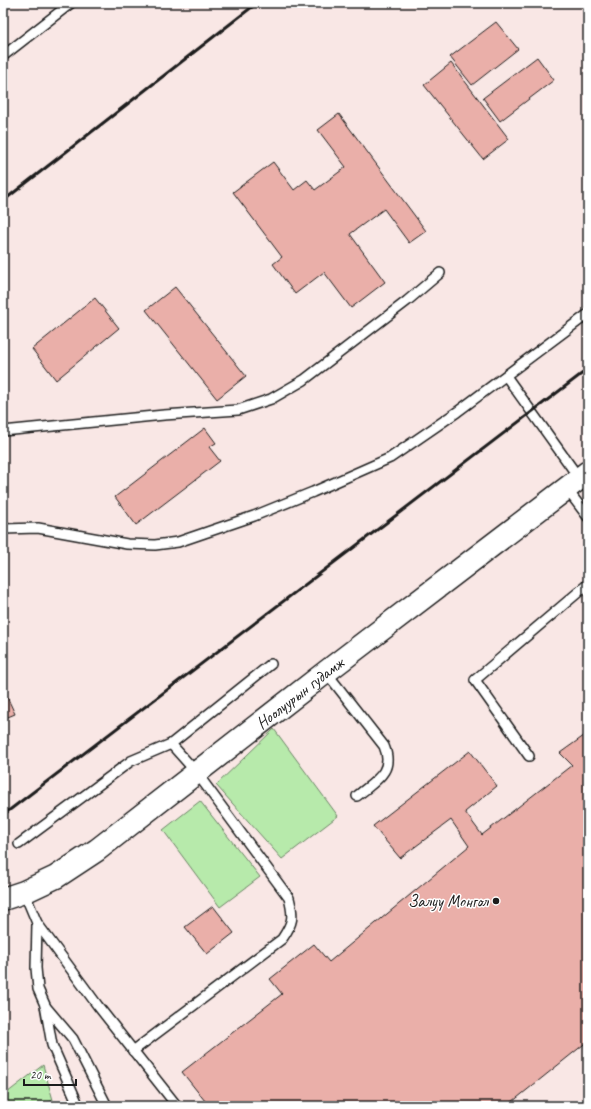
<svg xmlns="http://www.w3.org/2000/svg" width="591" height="1109" viewBox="0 0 591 1109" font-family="Caveat,sans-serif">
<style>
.built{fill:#f9e7e5}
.green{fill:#b7eaab;stroke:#6a8364}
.building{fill:#eaafa9;stroke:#1c1c1c}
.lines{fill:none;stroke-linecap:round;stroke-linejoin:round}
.service-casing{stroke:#1c1c1c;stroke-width:12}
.tertiary-casing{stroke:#1c1c1c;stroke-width:25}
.service{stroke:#fff;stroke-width:9}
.tertiary{stroke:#fff;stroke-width:22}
.rail{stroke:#1c1c1c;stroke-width:3}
.poi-dot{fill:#1c1c1c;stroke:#fff;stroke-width:1.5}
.labels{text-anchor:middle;stroke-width:3;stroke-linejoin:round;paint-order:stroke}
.street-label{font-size:17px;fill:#1c1c1c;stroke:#fff}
.poi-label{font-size:17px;fill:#1c1c1c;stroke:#fff;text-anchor:end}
</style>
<rect width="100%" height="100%" fill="#fff"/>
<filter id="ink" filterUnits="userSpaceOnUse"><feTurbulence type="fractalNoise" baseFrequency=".025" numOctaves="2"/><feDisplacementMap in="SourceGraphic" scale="8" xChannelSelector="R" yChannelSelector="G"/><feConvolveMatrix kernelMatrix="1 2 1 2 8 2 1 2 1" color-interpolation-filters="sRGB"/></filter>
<g filter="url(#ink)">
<rect class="built" x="3" y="3" width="585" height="1103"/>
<g class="green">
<polygon points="274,729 338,816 282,859 216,785"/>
<polygon points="200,801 260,877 220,907 163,830"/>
<polygon points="43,1065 53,1100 42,1106 3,1106 3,1096"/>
</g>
<g class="building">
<polygon points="496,22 518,49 472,85 450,57"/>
<polygon points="537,57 554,80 500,121 483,98"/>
<polygon points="451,63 509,139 483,159 424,85"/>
<polygon points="339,114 426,231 409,243 384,209 350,234 385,282 351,308 324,272 295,294 273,264 282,257 233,192 273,162 294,190 307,180 315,190 346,167 318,130"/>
<polygon points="175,287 246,376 217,399 146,310"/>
<polygon points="95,298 119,328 56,380 32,349"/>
<polygon points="205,428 216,443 209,447 220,461 136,525 115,497"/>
<polygon points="3,688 15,714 3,719"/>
<polygon points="588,733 588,1041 507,1106 209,1106 182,1072 282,994 270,979 314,944 329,962 469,846 451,820 400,858 373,826 470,751 497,786 465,812 482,835 572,765 560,753"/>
<polygon points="213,906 234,933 207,954 185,927"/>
</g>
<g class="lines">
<defs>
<g id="service">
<polyline points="3,56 71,3"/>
<polyline points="506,376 579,478"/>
<polyline points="3,431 164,415 238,410 271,399 304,380 407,301 440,273"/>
<polyline points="566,488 588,517"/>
<polyline points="3,529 38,528 127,544 155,545 178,542 254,516 313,492 390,458 457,412 588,314"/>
<path d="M326,672L384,746C395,772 375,781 357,796"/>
<polyline points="529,756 475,680 588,584"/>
<polyline points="19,844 131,761 171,744"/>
<polyline points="24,892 37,923 36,968 38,989 45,1005 52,1045 77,1102 69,1106"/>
<polyline points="37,923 98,1006 177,1106"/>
<polyline points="45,1006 73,1039 107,1106"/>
<path d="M133,1051L282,939C293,923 294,917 289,898L196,772L171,744L271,664"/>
</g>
<g id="tertiary">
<path id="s1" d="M3,899L24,892L56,877L97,850L326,672L588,472"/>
</g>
</defs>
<use href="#service" class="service-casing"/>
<use href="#tertiary" class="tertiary-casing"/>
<use href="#service" class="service"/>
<use href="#tertiary" class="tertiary"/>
<g class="rail">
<polyline points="3,201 257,3"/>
<polyline points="3,815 588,369"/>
</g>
</g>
</g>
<circle class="poi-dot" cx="496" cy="901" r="4"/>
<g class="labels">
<g class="street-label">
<text dy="6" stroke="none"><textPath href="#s1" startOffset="363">Ноолуурын гудамж</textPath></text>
</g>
<g class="poi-label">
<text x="488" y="907">Залуу Монгол</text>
</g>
</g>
<rect width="591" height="1109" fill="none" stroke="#fff" stroke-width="16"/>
<rect x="8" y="8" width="575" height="1093" fill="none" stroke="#1c1c1c" stroke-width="1.5" filter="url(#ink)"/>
<path d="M24 1079v6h52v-6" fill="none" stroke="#1c1c1c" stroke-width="2"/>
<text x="30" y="1079" font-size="12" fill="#1c1c1c" stroke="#ffffff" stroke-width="3" paint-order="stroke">20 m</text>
</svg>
